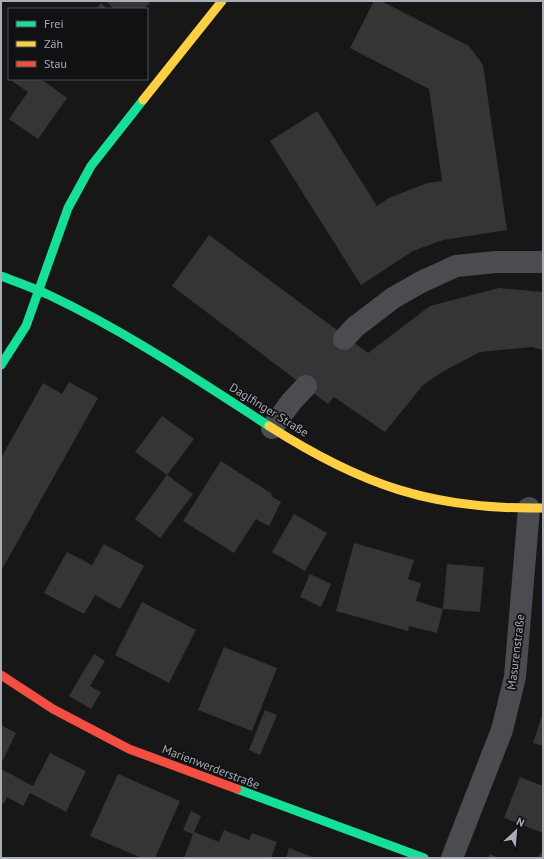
<svg xmlns="http://www.w3.org/2000/svg" width="544" height="859" viewBox="0 0 544 859" font-family="'PT Sans',sans-serif">
<style>
.building{fill:#353536}
.lines{fill:none;stroke-linecap:round;stroke-linejoin:round}
.street-tunnel{stroke:#343537;stroke-width:22;stroke-dasharray:22 11;stroke-linecap:butt}
.street{stroke:#4b4c50;stroke-width:22}
.fast{stroke:#16e098;stroke-width:9}
.slow{stroke:#ffcf43;stroke-width:9}
.jam{stroke:#f24e42;stroke-width:9}
.labels{text-anchor:middle;stroke-width:3.5;stroke-linejoin:round;paint-order:stroke}
.street-label{font-size:12px;fill:#a8adb8;stroke:#111113}
</style>
<rect width="100%" height="100%" fill="#171717"/>
<g class="building">
<polygon points="106,1 151,1 144,9 114,9"/>
<polygon points="374,1 381,1 469,46 483,65 507,230 443,240 413,251 361,285 270,141 317,111 377,206 389,198 427,183 442,181 429,89 350,48"/>
<polygon points="101,3 107,9 96,9"/>
<polygon points="9,79 41,79 67,98 38,139 9,119 28,92"/>
<polygon points="209,235 368,353 430,306 499,288 543,292 543,350 532,347 480,352 444,371 423,385 385,432 334,397 328,404 172,286"/>
<polygon points="69,382 98,398 1,571 1,458 43,383 62,394"/>
<polygon points="162,416 194,439 167,475 135,452"/>
<polygon points="221,461 272,494 271,496 281,502 269,526 256,519 234,553 183,521"/>
<polygon points="167,475 193,494 160,538 135,519"/>
<polygon points="294,514 327,533 305,571 272,552"/>
<polygon points="354,543 414,560 408,579 421,583 416,601 443,609 437,633 409,626 408,631 336,611"/>
<polygon points="104,544 144,566 120,609 95,595 84,614 44,593 67,552 92,565"/>
<polygon points="447,564 484,567 480,612 443,609"/>
<polygon points="310,574 331,584 321,607 300,597"/>
<polygon points="142,602 196,630 169,683 115,655"/>
<polygon points="224,647 277,668 252,731 198,710"/>
<polygon points="94,654 105,661 90,686 101,692 91,709 69,696"/>
<polygon points="265,710 277,715 260,755 249,750"/>
<polygon points="543,713 543,746 533,743"/>
<polygon points="1,725 16,733 1,764"/>
<polygon points="50,753 86,771 66,812 30,793 23,806 7,797 4,804 1,802 1,769 33,786"/>
<polygon points="118,774 180,801 155,858 142,858 90,836"/>
<polygon points="520,777 543,786 543,833 504,818"/>
<polygon points="191,811 201,816 194,832 219,842 224,830 249,840 252,833 277,842 271,858 184,858 193,834 183,830"/>
<polygon points="289,848 315,858 286,858"/>
<polygon points="540,853 543,854 543,858 538,858"/>
<polygon points="490,854 499,858 488,858"/>
</g>
<g class="lines">
<polyline class="street-tunnel" points="306,386 344,339"/>
<g class="street">
<polyline points="344,339 355,327 393,298 421,282 456,266 496,262 543,262"/>
<polyline points="272,428 291,402 306,386"/>
<polyline points="452,858 502,730 515,677 529,508"/>
</g>
<g class="fast">
<path d="M1,276C17,282 34,288 49,295C127,332 198,380 269,426"/>
<polyline points="1,365 26,326 68,208 91,166 143,100"/>
<polyline points="237,789 424,858"/>
</g>
<g class="slow">
<polyline points="143,100 222,1"/>
<path d="M269,426C361,485 433,510 543,508"/>
</g>
<polyline class="jam" points="1,675 53,709 129,749 237,789"/>
</g>
<g class="labels">
<g class="street-label">
<text transform="translate(269 410) rotate(32)" y="4">Daglfinger Straße</text>
<text transform="translate(516 652) rotate(-83)" y="4">Masurenstraße</text>
<text transform="translate(211 767) rotate(21)" y="4">Marienwerderstraße</text>
</g>
</g>
<rect width="544" height="859" fill="none" stroke="#a8adb8" stroke-width="4"/>
<rect x="8" y="8" width="140" height="72" fill="#111113" stroke="#4d4f55"/>
<rect x="16" y="21" width="20" height="6" fill="#16e098" stroke="#4d4f55"/>
<text x="44" y="28" font-size="12" fill="#a8adb8">Frei</text>
<rect x="16" y="41" width="20" height="6" fill="#ffcf43" stroke="#4d4f55"/>
<text x="44" y="48" font-size="12" fill="#a8adb8">Zäh</text>
<rect x="16" y="61" width="20" height="6" fill="#f24e42" stroke="#4d4f55"/>
<text x="44" y="68" font-size="12" fill="#a8adb8">Stau</text>
<g transform="translate(516 831) rotate(26)" stroke="#111113" stroke-width="3" paint-order="stroke">
<path d="M0-3L7 15L0 10L-7 15Z" fill="#a8adb8"/>
<text y="-6" font-size="11" font-weight="bold" text-anchor="middle" fill="#a8adb8">N</text>
</g>
</svg>
